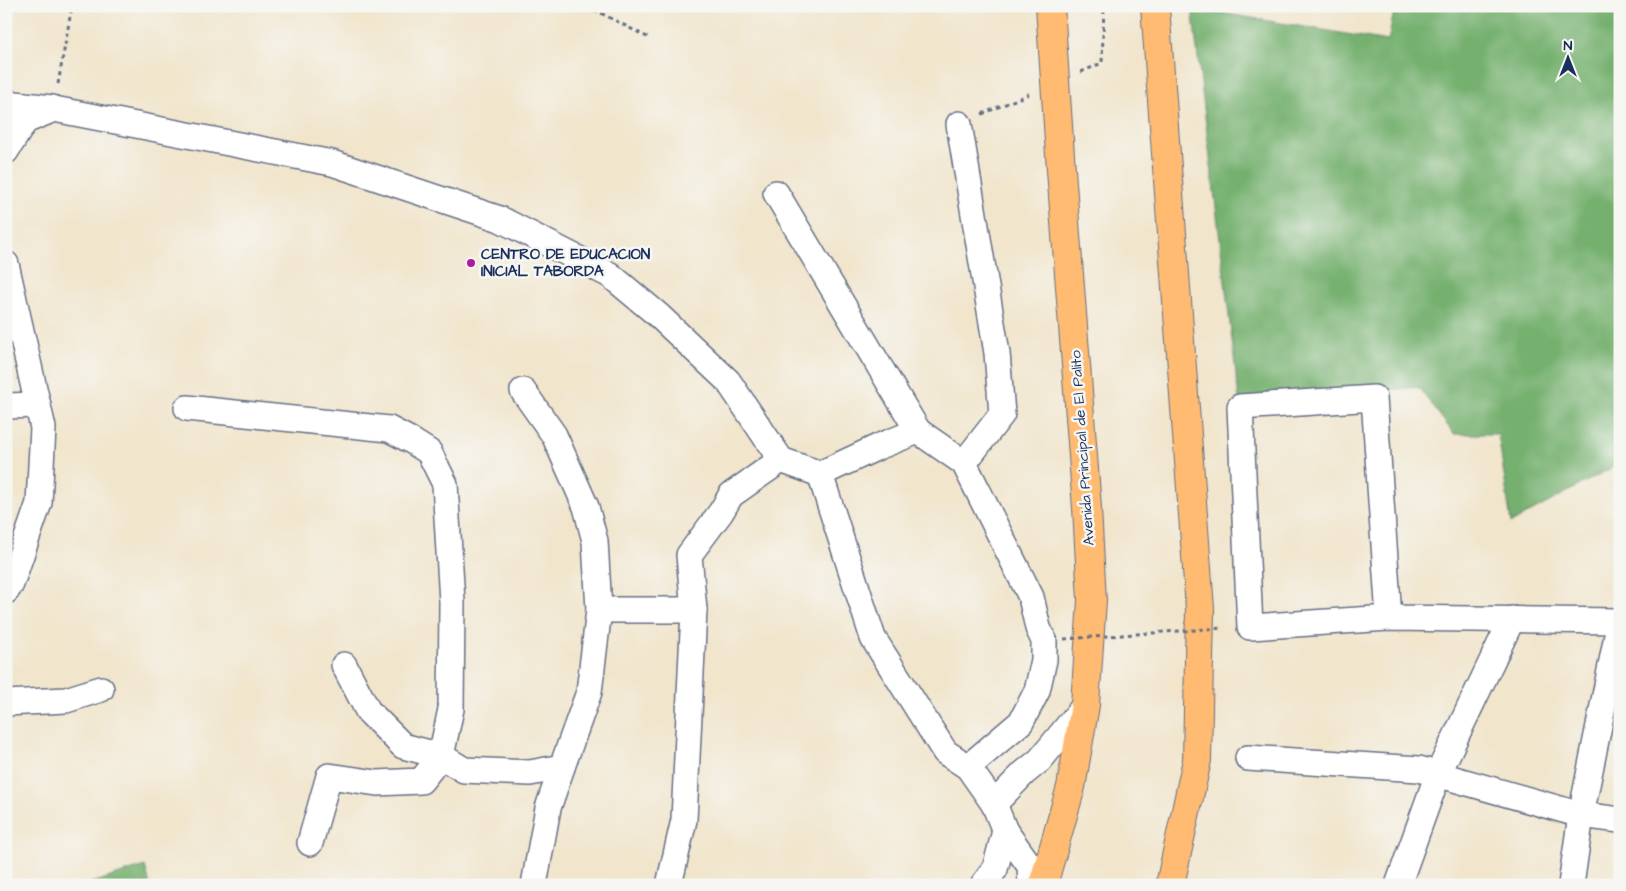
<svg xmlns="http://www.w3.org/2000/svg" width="1626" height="891" viewBox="0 0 1626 891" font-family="'Architects Daughter',sans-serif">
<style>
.forest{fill:#75b06e;stroke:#487066}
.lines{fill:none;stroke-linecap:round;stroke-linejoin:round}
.street-casing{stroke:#666f84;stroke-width:28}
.highway-casing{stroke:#666f84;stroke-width:30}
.path{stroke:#666f84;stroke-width:3;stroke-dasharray:4 4;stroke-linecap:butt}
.street{stroke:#fff;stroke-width:25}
.highway{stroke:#ffbb71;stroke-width:28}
.path-bridge{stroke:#666f84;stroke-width:3;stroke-dasharray:4 4;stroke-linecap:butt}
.poi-dot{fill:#b5179e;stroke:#f6f6f2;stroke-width:2}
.labels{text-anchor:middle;stroke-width:5;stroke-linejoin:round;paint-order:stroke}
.poi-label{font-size:15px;font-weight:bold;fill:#1b2f5e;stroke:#f6f6f2;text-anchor:start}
.street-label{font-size:15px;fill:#1b2f5e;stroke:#f6f6f2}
</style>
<rect width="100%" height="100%" fill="#f6f6f2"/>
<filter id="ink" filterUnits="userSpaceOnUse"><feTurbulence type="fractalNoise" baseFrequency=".02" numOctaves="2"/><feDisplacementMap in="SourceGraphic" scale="10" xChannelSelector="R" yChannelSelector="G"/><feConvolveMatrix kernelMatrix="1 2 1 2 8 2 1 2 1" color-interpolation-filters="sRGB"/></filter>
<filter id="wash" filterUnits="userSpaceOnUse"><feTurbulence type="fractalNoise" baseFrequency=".0096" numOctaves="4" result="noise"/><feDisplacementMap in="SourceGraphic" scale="20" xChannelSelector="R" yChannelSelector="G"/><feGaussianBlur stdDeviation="1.12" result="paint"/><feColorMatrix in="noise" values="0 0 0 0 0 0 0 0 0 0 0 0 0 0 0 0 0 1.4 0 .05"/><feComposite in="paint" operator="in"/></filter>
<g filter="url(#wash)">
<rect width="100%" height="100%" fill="#f1e5cc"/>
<g class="forest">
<polygon points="1395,6 1620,6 1620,463 1511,523 1498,434 1454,434 1418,387 1240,407 1192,8 1388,41"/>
<polygon points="145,866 150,885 85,885"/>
</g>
</g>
<g filter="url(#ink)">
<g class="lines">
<defs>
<g id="street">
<polyline points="6,103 52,108"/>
<polyline points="959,124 997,353 1002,414 964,463"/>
<polyline points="6,151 25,121 54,109 332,163 500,219 610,275 658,315 728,381 781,460 820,474 873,638 945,752 968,767 994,804 1005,831 995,869 983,885"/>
<polyline points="776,193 918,431"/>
<polyline points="6,264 43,428 39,503 11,584 6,591"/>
<polyline points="523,391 554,435 586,507 595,541 599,610"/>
<polyline points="6,406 38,405"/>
<polyline points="187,408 389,429 410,440 429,452 445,484 452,602 451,709 441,756 421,781 377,783 329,776 310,843"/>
<polyline points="820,474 880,446 918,431 964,463 1031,597 1038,628 1044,641 1044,660 1037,691 1021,722 968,767"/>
<polyline points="1389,618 1374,398 1240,407 1250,627 1389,618 1620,621"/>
<polyline points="344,665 368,711 403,746 441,756 464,770 530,773 562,767 589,692 599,610 694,610"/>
<polyline points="6,703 66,700 101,689"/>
<polyline points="1248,758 1419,769 1581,815 1620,820"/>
<polyline points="994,804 1024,773 1040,760 1085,705"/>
<polyline points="1005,831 1030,866 1031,885"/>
<polyline points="534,885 548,808 562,767"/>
<polyline points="669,885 684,820 694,610 689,555 721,512 731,495 781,460"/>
<polyline points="1398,885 1438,774 1512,619"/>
<polyline points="1571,885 1581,815 1620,621"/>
</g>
<g id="highway">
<polyline points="1155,6 1200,609 1197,760 1170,885"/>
<polyline points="1043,885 1071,787 1085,705 1092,600 1087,508 1061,170 1050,6"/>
</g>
</defs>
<use href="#street" class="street-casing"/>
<use href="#highway" class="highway-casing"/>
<g class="path">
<polyline points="587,6 649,38"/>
<polyline points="1081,72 1102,63 1104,6"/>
<polyline points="58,84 72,6"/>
<polyline points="982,114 1029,94"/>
</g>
<use href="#street" class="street"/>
<use href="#highway" class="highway"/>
<polyline class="path-bridge" points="1064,639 1223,628"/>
</g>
</g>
<circle class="poi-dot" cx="471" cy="263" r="5"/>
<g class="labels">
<g class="poi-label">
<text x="481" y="259">CENTRO DE EDUCACION<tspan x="481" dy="17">INICIAL TABORDA</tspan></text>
</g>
<g class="street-label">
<text transform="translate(1082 448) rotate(-94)" y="5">Avenida Principal de El Palito</text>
</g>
</g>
<rect width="1626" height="891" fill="none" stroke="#f6f6f2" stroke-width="25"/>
<g transform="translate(1568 58)" stroke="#f6f6f2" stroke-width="4" paint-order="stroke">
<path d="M0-4L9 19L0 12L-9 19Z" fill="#1b2f5e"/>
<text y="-8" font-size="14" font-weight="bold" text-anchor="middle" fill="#1b2f5e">N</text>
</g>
</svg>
